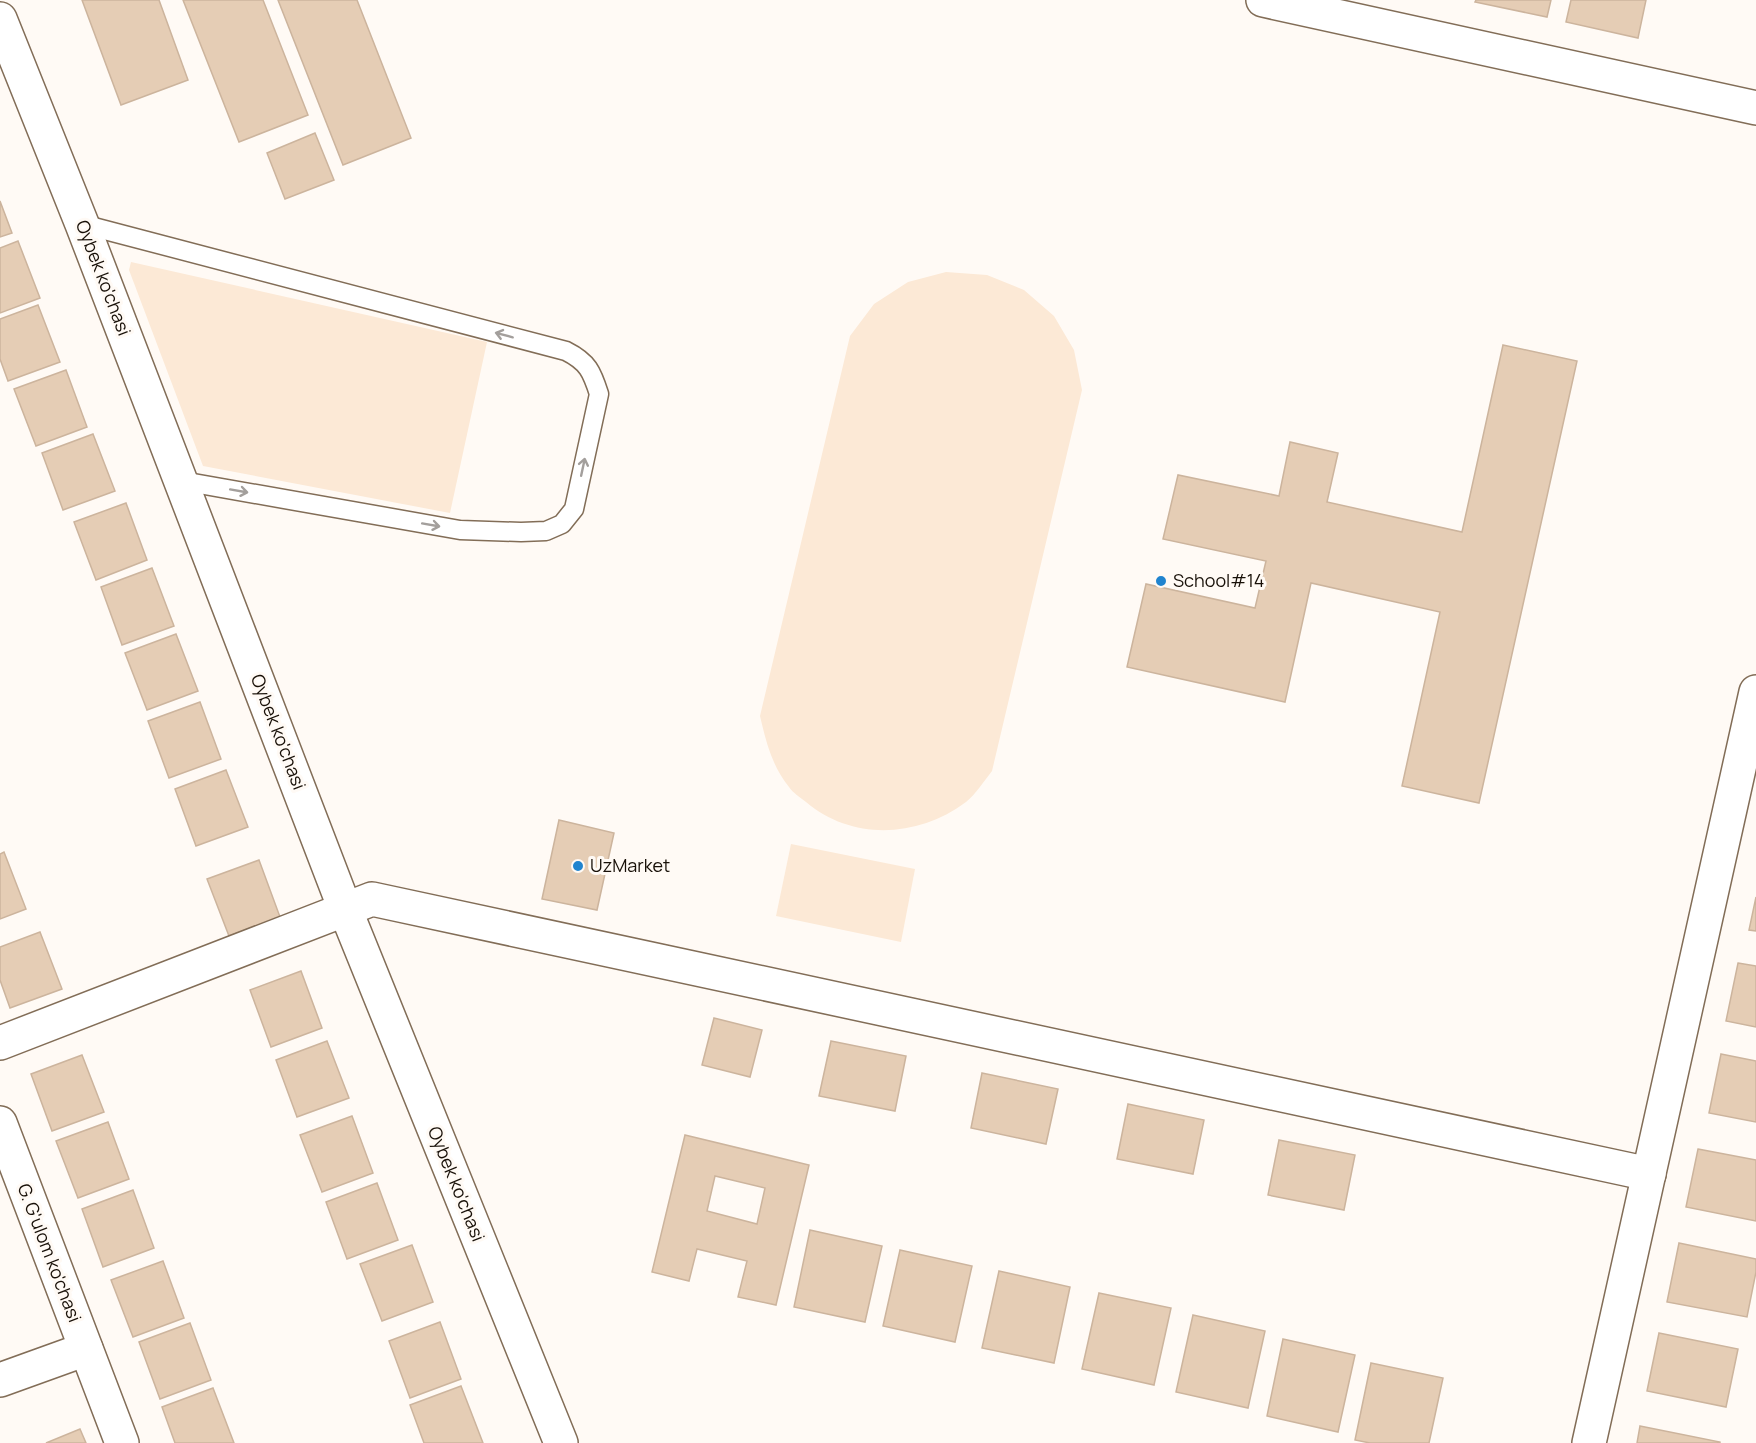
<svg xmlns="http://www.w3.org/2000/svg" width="1756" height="1443" viewBox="0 0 1756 1443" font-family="Manrope,sans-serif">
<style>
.green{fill:#fce9d6}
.building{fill:#e5cdb5;stroke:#ccb49d;stroke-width:1.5;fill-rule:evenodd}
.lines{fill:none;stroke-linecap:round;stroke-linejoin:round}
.service-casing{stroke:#826d57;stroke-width:21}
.minor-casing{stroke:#826d57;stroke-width:36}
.service{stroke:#fff;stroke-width:18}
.minor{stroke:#fff;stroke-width:33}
.oneway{stroke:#a39f9c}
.poi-dot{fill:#2084cf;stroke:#fffaf5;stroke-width:2}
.labels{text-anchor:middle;stroke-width:6;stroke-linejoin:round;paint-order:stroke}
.street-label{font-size:18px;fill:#181008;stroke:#fffaf5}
.poi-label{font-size:18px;fill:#181008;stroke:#fffaf5;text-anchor:start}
</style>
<rect width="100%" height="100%" fill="#fffaf5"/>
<g class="green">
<polygon points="131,262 487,342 450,513 203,466 129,270"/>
<path d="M946,272L987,275L1024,290L1054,316L1074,350L1082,390L992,771C984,781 976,794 966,802C918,838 852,841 806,802C800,797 793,793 789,787C772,766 766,742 760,716L850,336L874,304L908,282Z"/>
<polygon points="791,844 915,869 901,942 776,916"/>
</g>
<g class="building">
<polygon points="82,0 159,0 188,80 121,105"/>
<polygon points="183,0 263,0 308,115 239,142"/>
<polygon points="278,0 357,0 411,138 343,165"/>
<polygon points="1476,0 1551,0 1547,17 1475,2"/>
<polygon points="1571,0 1646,0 1638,38 1566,22"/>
<polygon points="315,133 334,180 285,199 267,153"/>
<polygon points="0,201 12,233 0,237"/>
<polygon points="18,241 40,298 0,313 0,248"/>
<polygon points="38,305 60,362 8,381 0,359 0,319"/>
<polygon points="1503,345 1577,361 1479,803 1402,786 1440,612 1311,583 1285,702 1127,667 1146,584 1255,608 1266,561 1163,539 1178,475 1279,496 1290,442 1338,453 1327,502 1462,532"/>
<polygon points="66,370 87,427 36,446 14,389"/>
<polygon points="93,434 115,491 63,510 42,453"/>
<polygon points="126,503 147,560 96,580 74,522"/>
<polygon points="152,568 174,626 122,645 101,587"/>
<polygon points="176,634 198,691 147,710 125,653"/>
<polygon points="200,702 221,759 169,778 148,721"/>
<polygon points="226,770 248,827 196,846 175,789"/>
<polygon points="559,820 614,833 597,910 542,899"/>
<polygon points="4,852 26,909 0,919 0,854"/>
<polygon points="259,860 280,917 229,936 207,879"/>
<polygon points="1756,897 1756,931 1749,930"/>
<polygon points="40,932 62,989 10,1008 0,980 0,947"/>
<polygon points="1738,963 1756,966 1756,1027 1726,1021"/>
<polygon points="301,971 322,1028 271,1047 250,990"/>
<polygon points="714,1018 762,1030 750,1077 702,1065"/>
<polygon points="327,1041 349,1098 297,1117 276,1060"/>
<polygon points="831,1041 906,1056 895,1111 819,1096"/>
<polygon points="1721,1054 1756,1061 1756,1122 1709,1113"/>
<polygon points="82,1055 104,1112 52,1131 31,1074"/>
<polygon points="982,1073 1058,1089 1046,1144 971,1128"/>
<polygon points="1128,1104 1204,1120 1193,1174 1117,1159"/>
<polygon points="352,1116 373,1173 322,1192 300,1135"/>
<polygon points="108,1122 129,1179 78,1198 56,1141"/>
<path d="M685,1135L809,1165L776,1305L738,1297L747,1261L697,1249L689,1281L652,1272ZM715,1176L765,1188L757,1224L707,1211Z"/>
<polygon points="1279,1140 1355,1155 1344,1210 1268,1195"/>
<polygon points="1698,1149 1756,1160 1756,1221 1686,1207"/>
<polygon points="377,1183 398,1240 347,1259 326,1202"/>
<polygon points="133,1190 154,1248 103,1267 82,1209"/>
<polygon points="810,1230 882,1246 865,1322 794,1307"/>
<polygon points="1679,1243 1756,1259 1756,1272 1747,1317 1667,1302"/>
<polygon points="412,1245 433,1302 382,1321 360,1264"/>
<polygon points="900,1250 972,1266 955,1342 883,1326"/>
<polygon points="163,1261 184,1318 133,1337 111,1280"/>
<polygon points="999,1271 1070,1287 1054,1363 982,1348"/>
<polygon points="1099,1293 1171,1308 1154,1385 1082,1369"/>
<polygon points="1193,1315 1265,1331 1248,1408 1176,1392"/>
<polygon points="440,1322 461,1379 410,1398 389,1341"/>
<polygon points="190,1323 211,1380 160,1399 139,1342"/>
<polygon points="1659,1333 1738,1349 1726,1407 1647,1391"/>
<polygon points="1283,1339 1355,1355 1338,1432 1267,1416"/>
<polygon points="1371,1363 1443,1378 1429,1443 1370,1443 1355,1440"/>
<polygon points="461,1386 483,1443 424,1443 410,1405"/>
<polygon points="213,1388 234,1443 175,1443 162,1407"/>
<polygon points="1640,1426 1720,1442 1720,1443 1637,1443"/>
<polygon points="80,1429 86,1443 46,1443"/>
</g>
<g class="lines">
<defs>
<path id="service" d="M82,224L566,351C588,362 592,372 599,394L574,509L562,524L546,531L521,532L460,530L182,481"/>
<g id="minor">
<polyline points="1263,0 1756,108"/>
<polyline points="0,19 82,224 345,909 561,1443"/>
<polyline points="0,1043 372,899 1649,1174"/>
<polyline points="0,1123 122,1443"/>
<polyline points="0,1380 86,1349"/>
<polyline points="1589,1443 1756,692"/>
</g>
</defs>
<use href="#service" class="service-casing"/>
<use href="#minor" class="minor-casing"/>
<use href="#service" class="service"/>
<use href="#minor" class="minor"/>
</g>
<defs><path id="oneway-shaft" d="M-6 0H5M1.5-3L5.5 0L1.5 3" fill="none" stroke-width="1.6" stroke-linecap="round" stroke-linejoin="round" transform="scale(1.5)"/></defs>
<g class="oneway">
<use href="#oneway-shaft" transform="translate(504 335) rotate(-165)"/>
<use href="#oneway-shaft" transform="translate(583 467) rotate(-78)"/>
<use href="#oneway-shaft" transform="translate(239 491) rotate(10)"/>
<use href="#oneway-shaft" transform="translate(431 525) rotate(10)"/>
</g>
<g class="poi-dot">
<circle cx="1161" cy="581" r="6"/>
<circle cx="578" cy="866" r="6"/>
</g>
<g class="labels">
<g class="street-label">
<text transform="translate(103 278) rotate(69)" y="6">Oybek ko'chasi</text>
<text transform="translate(278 732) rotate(69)" y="6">Oybek ko'chasi</text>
<text transform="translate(456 1184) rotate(68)" y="6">Oybek ko'chasi</text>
<text transform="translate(49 1253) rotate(69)" y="6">G. G'ulom ko'chasi</text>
</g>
<g class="poi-label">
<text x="1173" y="587">School#14</text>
<text x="590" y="872">UzMarket</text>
</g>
</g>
</svg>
